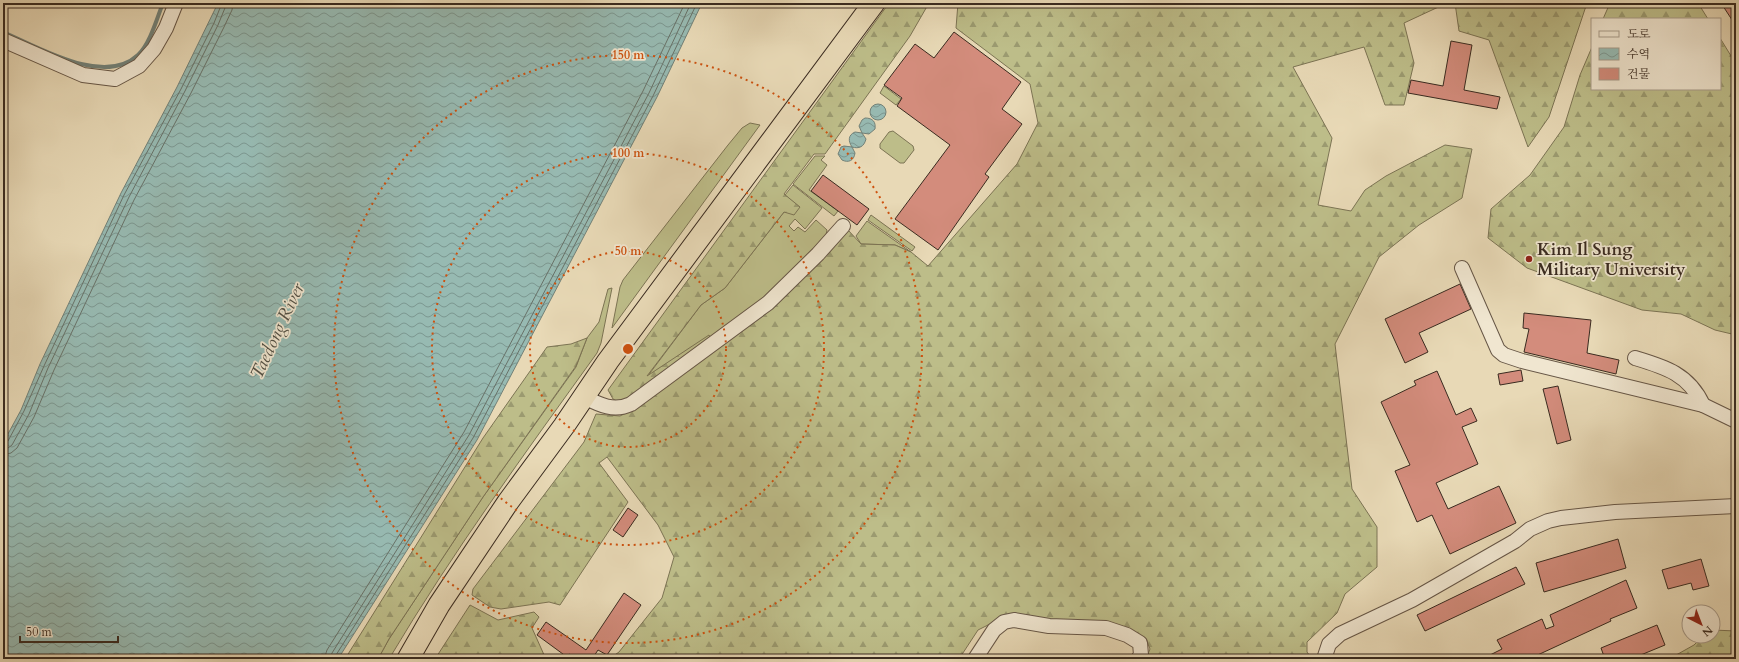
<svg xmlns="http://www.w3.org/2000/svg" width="1739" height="662" viewBox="0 0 1739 662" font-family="Cardo,'Noto Serif KR',serif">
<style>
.grass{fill:#bdbd89;stroke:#7c7454}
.forest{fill:url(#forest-firs);stroke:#7c7454}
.water{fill:url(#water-waves);stroke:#728178}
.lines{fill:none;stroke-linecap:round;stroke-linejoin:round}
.shore{stroke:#687269;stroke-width:1}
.stream{stroke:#728178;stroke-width:4}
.building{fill:#d38c7c;stroke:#3a2b20}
.minor-casing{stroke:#665646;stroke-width:16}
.highway-casing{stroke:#3a2b20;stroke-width:23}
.minor{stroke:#f0e6d0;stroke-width:14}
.highway{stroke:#e8d9b6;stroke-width:21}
.ring{fill:none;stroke:#ce520f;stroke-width:2;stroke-dasharray:2 4}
.poi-dot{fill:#8f2418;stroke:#f0e6d0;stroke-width:1.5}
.labels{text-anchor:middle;stroke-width:3.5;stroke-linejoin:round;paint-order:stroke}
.poi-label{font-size:17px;font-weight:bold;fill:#3a2b20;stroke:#f0e6d0;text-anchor:start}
.water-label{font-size:18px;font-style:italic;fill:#514f44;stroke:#f0e6d0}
.centre{fill:#ce520f;stroke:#f0e6d0;stroke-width:2}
.ring-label{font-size:12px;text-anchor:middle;font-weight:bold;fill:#ce520f;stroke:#f0e6d0;stroke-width:3.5;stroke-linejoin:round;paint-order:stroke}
</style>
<defs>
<pattern id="forest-firs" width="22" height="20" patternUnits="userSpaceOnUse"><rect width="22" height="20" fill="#bdbd89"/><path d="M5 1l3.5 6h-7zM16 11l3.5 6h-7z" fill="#9b9a70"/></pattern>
<pattern id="water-waves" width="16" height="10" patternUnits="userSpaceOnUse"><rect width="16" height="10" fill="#97bab2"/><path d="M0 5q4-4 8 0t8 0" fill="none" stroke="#7c9790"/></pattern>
</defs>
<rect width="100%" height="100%" fill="#e8d9b6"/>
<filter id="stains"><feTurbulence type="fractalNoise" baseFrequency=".005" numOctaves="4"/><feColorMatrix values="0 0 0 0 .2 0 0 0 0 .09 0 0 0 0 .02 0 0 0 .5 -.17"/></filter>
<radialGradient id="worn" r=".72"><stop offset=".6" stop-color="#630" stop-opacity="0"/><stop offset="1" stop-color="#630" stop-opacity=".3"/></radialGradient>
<g class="grass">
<polygon points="884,86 901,99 896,105 880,93"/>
<polygon points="750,123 760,125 612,328 620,287 623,280 728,145 742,128"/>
<polygon points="893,131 913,146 914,150 904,163 900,163 880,148 880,144 889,132"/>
<polygon points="815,156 825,156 821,160 827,165 809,190 838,211 834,216 793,184"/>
<polygon points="793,185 822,208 805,229 795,219 789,226 794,231 798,227 805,232 816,220 827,230 826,235 770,295 711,339 709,336 647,377 701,305 725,288 784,212 799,207 785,195"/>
<polygon points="871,215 915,247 912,251 868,220"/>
<polygon points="867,221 911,252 895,245 861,244 856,236"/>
<path d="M612,288L601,343L597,353C525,453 452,553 389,659H378L389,639L483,497L576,367L587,338L599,322L608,289Z"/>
</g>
<g class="forest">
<polygon points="889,3 929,3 910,36 825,154 814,154 784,194 800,207 794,215 784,212 725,288 701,305 647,376 709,335 711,339 626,399 619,402 613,399 608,390"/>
<polygon points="958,3 1447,3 1404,23 1414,63 1404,105 1385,105 1364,47 1293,67 1332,138 1318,205 1351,211 1365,190 1386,176 1445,145 1472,149 1462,198 1419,225 1379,257 1335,344 1352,489 1377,527 1377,567 1345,594 1337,613 1307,642 1307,652 1312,659 1146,659 1150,649 1146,639 1136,633 1098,624 1008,615 978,630 959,659 609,659 619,652 662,598 674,557 658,525 607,457 599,463 628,502 560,605 549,602 501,609 490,607 472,595 473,589 584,442 596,414 620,416 634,409 848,230 861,244 895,245 911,252 928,266 1017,164 1038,123 1030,84 956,28"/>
<polygon points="1455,3 1587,3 1549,117 1528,147 1489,40 1459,31"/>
<polygon points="1610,3 1698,3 1708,19 1603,19"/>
<polygon points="1720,38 1736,64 1736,335 1715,330 1681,314 1642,310 1527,268 1488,238 1491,209 1530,175 1564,127 1580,75 1592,47 1592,89 1720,89"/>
<polygon points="587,338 576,366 483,497 389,639 378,659 345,659 483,438 547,347 571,344"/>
<polygon points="470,605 498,620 534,612 539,617 532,628 545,657 547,659 435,659"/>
<polygon points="1713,630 1736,631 1736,659 1669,659 1694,645 1703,636 1713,636"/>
</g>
<g class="water">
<polygon points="218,3 702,3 657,97 477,440 338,659 3,659 3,443 21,410 40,364 121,193 177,87"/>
<circle cx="878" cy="112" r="8"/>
<path d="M865,118C873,118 876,122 875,129L869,134L862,133L866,139C864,147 859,149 852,147L855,153C854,161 848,163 842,160L838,154L841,147L844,146L852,147C848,141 848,135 855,132L862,133L859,126L862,120Z"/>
</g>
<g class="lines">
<g class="shore">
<polyline points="3,444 8,441 24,411 44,366 124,195 181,89 214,23 222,3"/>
<polyline points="3,449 8,448 12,445 29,414 48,368 129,197 185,91 218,25 227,3"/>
<polyline points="3,455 11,453 17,448 34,417 54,370 134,200 191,93 224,27 232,10 233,3"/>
<polyline points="324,659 327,650 464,432 643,91 685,3"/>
<polyline points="330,659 332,653 469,435 649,93 691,3"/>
<polyline points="335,659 336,655 473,438 653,96 697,3"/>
</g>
<path class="stream" d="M3,32C38,47 104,87 138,55C150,44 157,18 163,3"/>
</g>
<g class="building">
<polygon points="1721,3 1736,3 1736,26"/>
<polygon points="954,32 1021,82 1002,109 1022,124 985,174 989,177 938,250 895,219 950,145 897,106 902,98 884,85 915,44 934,58"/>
<polygon points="1451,41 1472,45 1464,90 1500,97 1497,109 1408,93 1411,80 1443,86"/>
<polygon points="823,175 869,209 857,225 811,191"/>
<polygon points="1460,284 1471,309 1419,333 1428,352 1405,363 1385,319"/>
<polygon points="1524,313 1591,320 1587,353 1619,360 1616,374 1524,352 1529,329 1523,328"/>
<polygon points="1521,370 1523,381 1500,385 1498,374"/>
<polygon points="1437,371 1456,415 1471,408 1477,421 1462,427 1478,464 1436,483 1448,509 1499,486 1516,523 1450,554 1432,515 1417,522 1395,471 1410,465 1381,402 1416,385 1414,381"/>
<polygon points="1558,386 1571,440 1557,444 1543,389"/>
<polygon points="628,508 638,515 623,537 613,530"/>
<polygon points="1618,539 1626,568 1544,592 1536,563"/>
<polygon points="1701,559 1709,586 1693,590 1691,583 1668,589 1662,570"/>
<polygon points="1516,567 1525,584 1425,631 1417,615"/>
<polygon points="1626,580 1637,608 1610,619 1611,621 1529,659 1482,659 1502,649 1497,640 1542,619 1546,629 1554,626 1550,615"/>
<polygon points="624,593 641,605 607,655 598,650 594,656 599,659 577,659 569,654 567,657 537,635 546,622 586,650"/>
<polygon points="1657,625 1665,645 1631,659 1605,659 1601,648"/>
</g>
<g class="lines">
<defs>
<g id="minor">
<polyline points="3,40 83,75 115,79 139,66 154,49 166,28 176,3"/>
<polyline points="1462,268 1498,350 1504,355 1522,361 1703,405 1736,421"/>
<path d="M1635,358C1665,367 1689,374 1703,405"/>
<path d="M584,397C600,405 614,412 631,404L768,303L818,254L843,226"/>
<polyline points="975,659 994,630 1004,622 1014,620 1049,626 1106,628 1127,635 1140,643 1141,655 1138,659"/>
<polyline points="1326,659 1325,656 1329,644 1340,634 1412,600 1515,541 1530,529 1548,521 1561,518 1615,512 1736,506"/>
</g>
<polyline id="highway" points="408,659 439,605 508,502 564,426 608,361 874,3"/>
</defs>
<use href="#minor" class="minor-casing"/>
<use href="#highway" class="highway-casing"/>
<use href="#minor" class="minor"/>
<use href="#highway" class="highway"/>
</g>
<g class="ring">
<circle cx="628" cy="349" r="98"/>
<circle cx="628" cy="349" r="196"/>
<circle cx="628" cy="349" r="294"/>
</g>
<circle class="poi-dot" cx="1529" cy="259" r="4"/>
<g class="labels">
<g class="poi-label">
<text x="1537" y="255">Kim Il Sung<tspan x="1537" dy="20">Military University</tspan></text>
</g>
<g class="water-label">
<text transform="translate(277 331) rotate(-65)" y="6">Taedong River</text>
</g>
</g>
<circle cx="628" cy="349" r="6" class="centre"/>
<g class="ring-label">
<text x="628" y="59">150 m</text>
<text x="628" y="157">100 m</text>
<text x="628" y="255">50 m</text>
</g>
<rect width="1739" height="662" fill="none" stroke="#e8d9b6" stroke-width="16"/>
<rect x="4" y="4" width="1731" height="654" fill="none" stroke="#3a2b20" stroke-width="2"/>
<rect x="8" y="8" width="1723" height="646" fill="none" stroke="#3a2b20"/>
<rect x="1591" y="18" width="130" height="72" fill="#f0e6d0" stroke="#a79b8a"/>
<rect x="1599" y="31" width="20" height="6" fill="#f0e6d0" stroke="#a79b8a"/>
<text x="1627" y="38" font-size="12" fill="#3a2b20">도로</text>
<rect x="1599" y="48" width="20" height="12" fill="url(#water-waves)" stroke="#a79b8a"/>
<text x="1627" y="58" font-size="12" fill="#3a2b20">수역</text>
<rect x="1599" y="68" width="20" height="12" fill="#d38c7c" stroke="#a79b8a"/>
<text x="1627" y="78" font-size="12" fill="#3a2b20">건물</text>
<g transform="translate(1701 624) rotate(138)"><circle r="19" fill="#f0e6d0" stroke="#a79b8a"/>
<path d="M0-3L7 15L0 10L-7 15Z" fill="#8f2418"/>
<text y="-6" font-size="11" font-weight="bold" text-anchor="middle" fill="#3a2b20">N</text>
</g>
<path d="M20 636v6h98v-6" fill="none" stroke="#3a2b20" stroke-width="2"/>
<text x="26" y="636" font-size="12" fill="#3a2b20" stroke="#f0e6d0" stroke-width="3" paint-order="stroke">50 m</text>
<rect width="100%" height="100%" filter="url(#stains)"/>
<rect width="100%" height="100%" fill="url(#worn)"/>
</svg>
